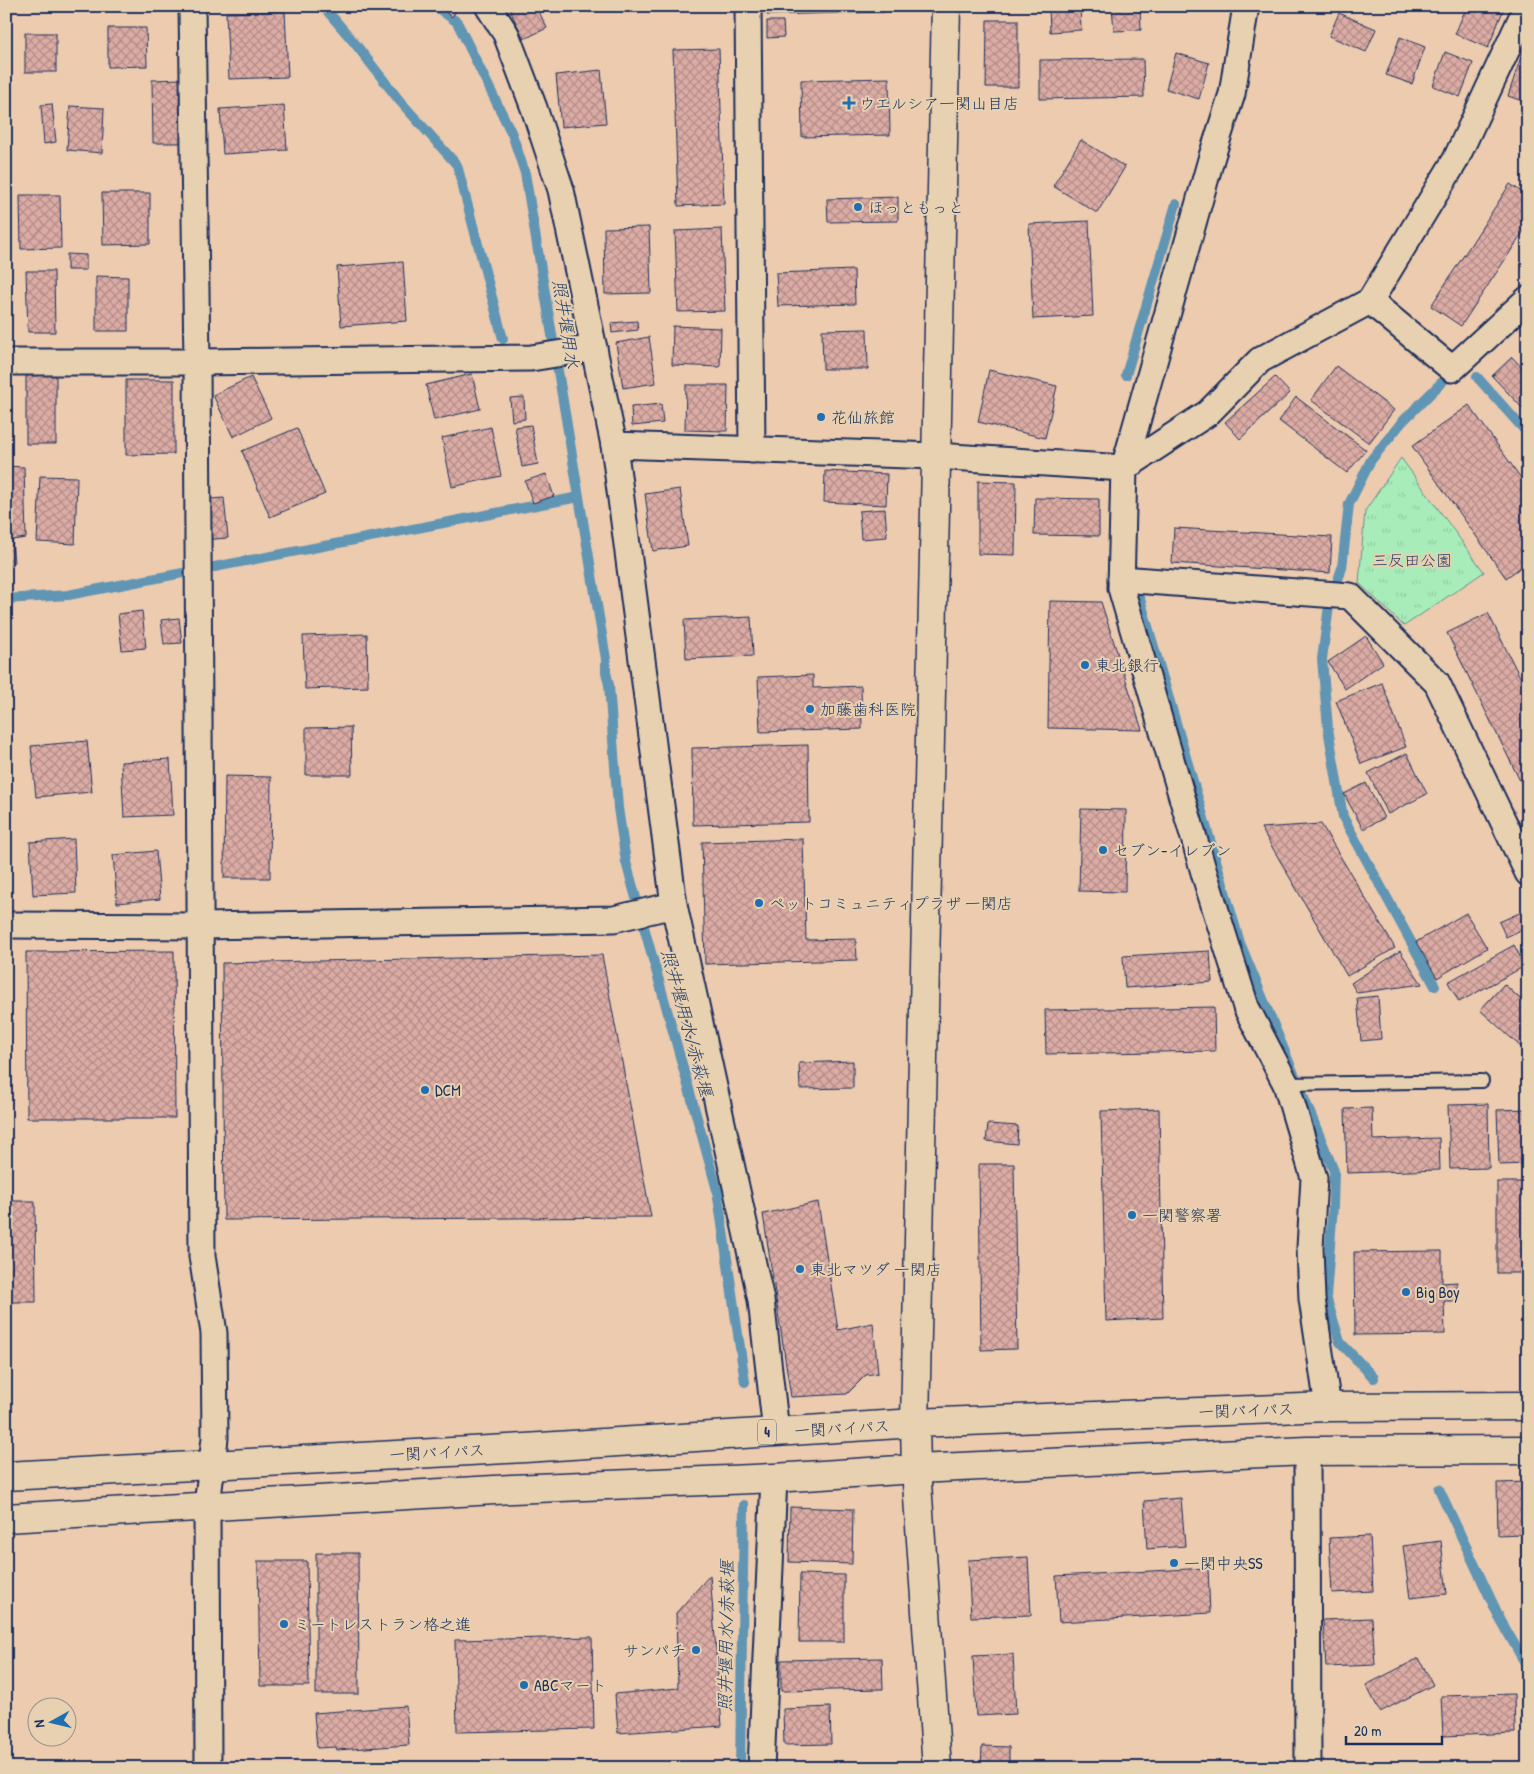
<svg xmlns="http://www.w3.org/2000/svg" width="1534" height="1774" viewBox="0 0 1534 1774" font-family="'Patrick Hand','Klee One',sans-serif">
<style>
.park{fill:url(#park-tufts);stroke:#628e8c}
.lines{fill:none;stroke-linecap:round;stroke-linejoin:round}
.stream{stroke:#6095b4;stroke-width:10}
.building{fill:url(#building-cross-hatch);stroke:#1b2f5e}
.service-casing{stroke:#1b2f5e;stroke-width:16}
.minor-casing{stroke:#1b2f5e;stroke-width:29}
.tertiary-casing{stroke:#1b2f5e;stroke-width:31}
.trunk-casing{stroke:#1b2f5e;stroke-width:31}
.service{stroke:#e8d1b0;stroke-width:12}
.minor{stroke:#e8d1b0;stroke-width:25}
.tertiary{stroke:#e8d1b0;stroke-width:28}
.trunk{stroke:#e8d1b0;stroke-width:28}
.poi-dot{fill:#1f6fb2;stroke:#e8d1b0;stroke-width:2}
.labels{text-anchor:middle;stroke-width:4;stroke-linejoin:round;paint-order:stroke}
.shield{fill:#e8d1b0;stroke:#586077;stroke-width:1}
.shield-label{font-size:15px;font-weight:bold;fill:#1b2f5e}
.poi-label{font-size:16px;fill:#1b2f5e;stroke:#e8d1b0;text-anchor:start}
.park-label{font-size:16px;fill:#294267;stroke:#e8d1b0}
.street-label{font-size:16px;fill:#1b2f5e;stroke:#e8d1b0}
.water-label{font-size:18px;font-style:italic;fill:#26406c;stroke:#e8d1b0}
</style>
<defs>
<pattern id="park-tufts" width="24" height="20" patternUnits="userSpaceOnUse" patternTransform="scale(1.25)"><rect width="24" height="20" fill="#a8edb9"/><path d="M3 7l-1-3M5 7V3M7 7l1-3M15 17l-1-3M17 17v-4M19 17l1-3" fill="none" stroke="#90cca1"/></pattern>
<pattern id="building-cross-hatch" width="8" height="8" patternUnits="userSpaceOnUse" patternTransform="scale(1.25)"><rect width="8" height="8" fill="#dcaca4"/><path d="M0 0l8 8M0 8l8-8" fill="none" stroke="#b28c89"/></pattern>
</defs>
<rect width="100%" height="100%" fill="#eccbaf"/>
<filter id="ink" filterUnits="userSpaceOnUse"><feTurbulence type="fractalNoise" baseFrequency=".02" numOctaves="2"/><feDisplacementMap in="SourceGraphic" scale="10" xChannelSelector="R" yChannelSelector="G"/><feConvolveMatrix kernelMatrix="1 2 1 2 8 2 1 2 1" color-interpolation-filters="sRGB"/></filter>
<g filter="url(#ink)">
<polygon class="park" points="1401,458 1484,572 1404,626 1359,583 1365,511"/>
<g class="lines">
<g class="stream">
<polyline points="323,6 353,41 399,100 457,165 503,339"/>
<polyline points="435,6 457,22 512,134 525,173 606,659 606,672 609,685 618,808 626,862 717,1190 745,1382"/>
<polyline points="1126,375 1176,204"/>
<polyline points="1477,377 1528,434"/>
<polyline points="6,599 68,595 579,497"/>
<polyline points="1140,599 1240,943 1334,1171 1333,1206 1326,1297 1340,1342 1374,1378"/>
<polyline points="1435,986 1343,817 1328,728 1322,659 1329,606 1342,568 1349,504 1371,460 1402,422 1444,380"/>
<polyline points="1439,1489 1501,1621 1528,1668"/>
<polyline points="740,1768 744,1505"/>
</g>
</g>
<g class="building">
<polygon points="437,6 459,6 452,17"/>
<polygon points="508,6 536,6 547,28 524,39"/>
<polygon points="767,6 884,6 884,12 767,15"/>
<polygon points="1049,6 1080,6 1081,30 1050,32"/>
<polygon points="1112,6 1140,6 1141,30 1114,31"/>
<polygon points="1467,6 1505,6 1488,48 1455,34"/>
<polygon points="285,11 288,77 229,79 226,13"/>
<polygon points="1339,13 1376,29 1366,52 1329,36"/>
<polygon points="987,20 1018,20 1018,87 986,87"/>
<polygon points="767,21 783,21 784,37 767,38"/>
<polygon points="108,28 146,28 147,66 108,67"/>
<rect x="25" y="33" width="31" height="39"/>
<polygon points="1400,37 1425,47 1412,84 1386,75"/>
<polygon points="1524,48 1528,50 1528,103 1508,96"/>
<polygon points="719,49 724,204 678,206 673,50"/>
<polygon points="1445,52 1473,63 1460,97 1433,86"/>
<polygon points="1176,53 1209,63 1199,99 1166,89"/>
<polygon points="1143,59 1144,97 1040,99 1040,60"/>
<polygon points="601,70 606,123 561,127 556,75"/>
<polygon points="889,78 890,135 802,137 801,80"/>
<polygon points="182,79 183,143 153,143 152,80"/>
<polygon points="52,104 56,142 44,144 41,105"/>
<polygon points="284,105 287,150 223,154 220,109"/>
<polygon points="70,106 104,108 102,153 67,150"/>
<polygon points="1081,140 1125,167 1097,213 1053,186"/>
<polygon points="1510,184 1528,196 1528,225 1461,326 1431,306"/>
<polygon points="102,193 150,193 150,244 103,245"/>
<polygon points="20,195 60,195 61,248 21,249"/>
<polygon points="898,197 898,221 828,222 827,199"/>
<polygon points="1089,221 1093,316 1033,319 1029,224"/>
<polygon points="649,227 651,293 605,294 604,228"/>
<polygon points="722,229 725,311 678,312 675,231"/>
<polygon points="67,254 86,255 86,270 67,270"/>
<polygon points="403,262 407,321 341,326 337,267"/>
<polygon points="854,270 855,304 778,306 776,273"/>
<polygon points="26,271 54,271 55,332 28,332"/>
<polygon points="96,276 128,277 128,331 96,331"/>
<polygon points="6,313 8,313 9,343 6,344"/>
<polygon points="637,321 638,330 612,333 611,323"/>
<polygon points="673,326 721,328 720,367 672,365"/>
<polygon points="867,329 868,369 823,369 822,330"/>
<polygon points="649,337 656,383 623,388 616,343"/>
<polygon points="1512,357 1528,374 1528,414 1492,376"/>
<polygon points="1336,366 1394,410 1369,443 1311,400"/>
<polygon points="989,370 1057,386 1045,438 978,422"/>
<polygon points="472,374 480,409 434,420 426,385"/>
<polygon points="56,375 56,444 26,444 26,376"/>
<polygon points="251,377 271,418 233,437 213,395"/>
<polygon points="1275,377 1290,393 1240,439 1225,422"/>
<polygon points="126,380 174,380 174,454 126,455"/>
<polygon points="686,385 728,385 727,431 685,430"/>
<polygon points="524,397 525,419 512,421 510,398"/>
<polygon points="1296,397 1366,450 1347,473 1279,421"/>
<polygon points="661,404 663,423 632,426 631,407"/>
<polygon points="1469,405 1528,488 1528,562 1506,578 1412,446"/>
<polygon points="531,425 538,464 522,467 515,427"/>
<polygon points="491,427 501,476 452,487 442,438"/>
<polygon points="297,428 325,494 270,517 242,451"/>
<polygon points="6,466 24,467 26,538 12,540 14,563 6,568"/>
<polygon points="825,471 887,474 886,505 824,502"/>
<polygon points="546,474 554,496 533,503 525,481"/>
<polygon points="40,476 77,477 75,544 37,542"/>
<polygon points="978,481 1016,482 1015,555 978,554"/>
<polygon points="680,489 688,546 653,551 645,494"/>
<polygon points="224,498 228,538 201,540 197,500"/>
<polygon points="1035,498 1099,499 1099,536 1034,535"/>
<polygon points="885,509 887,537 861,539 859,511"/>
<polygon points="1174,528 1332,537 1330,573 1172,563"/>
<polygon points="1050,601 1101,602 1142,730 1048,728"/>
<polygon points="142,611 146,648 122,650 118,614"/>
<polygon points="1488,613 1528,693 1528,797 1447,633"/>
<polygon points="751,617 753,656 686,659 684,620"/>
<polygon points="179,618 182,643 164,644 161,620"/>
<polygon points="367,634 368,687 305,689 303,636"/>
<polygon points="1366,636 1383,663 1345,689 1328,662"/>
<polygon points="813,675 813,688 861,686 862,729 760,732 758,677"/>
<polygon points="1382,683 1406,747 1361,764 1336,701"/>
<polygon points="351,727 352,775 306,775 306,728"/>
<polygon points="87,741 92,792 36,797 31,746"/>
<polygon points="808,745 809,822 693,825 692,748"/>
<polygon points="1407,753 1427,794 1388,814 1368,773"/>
<polygon points="170,759 173,815 124,817 121,762"/>
<polygon points="225,776 271,777 270,878 224,878"/>
<polygon points="1366,783 1384,818 1363,829 1344,794"/>
<polygon points="1081,809 1126,810 1125,892 1079,891"/>
<polygon points="1321,824 1395,948 1347,976 1261,828"/>
<polygon points="74,839 76,893 33,895 30,842"/>
<polygon points="803,839 806,940 856,939 857,960 705,964 702,842"/>
<polygon points="156,851 160,899 117,903 113,855"/>
<polygon points="1524,911 1528,919 1528,927 1506,937 1499,922"/>
<polygon points="1466,913 1487,948 1437,978 1416,942"/>
<polygon points="1514,945 1525,966 1459,1002 1448,982"/>
<polygon points="174,951 175,1118 27,1118 26,952"/>
<polygon points="1210,951 1212,982 1125,988 1123,956"/>
<polygon points="1400,951 1422,984 1357,993 1351,983"/>
<polygon points="602,955 651,1217 224,1220 222,963"/>
<polygon points="1504,984 1528,1006 1528,1040 1521,1047 1480,1010"/>
<polygon points="1378,996 1381,1039 1361,1041 1357,998"/>
<polygon points="1214,1007 1215,1051 1046,1054 1045,1010"/>
<polygon points="853,1061 853,1088 800,1089 799,1063"/>
<polygon points="1488,1104 1489,1168 1450,1169 1448,1105"/>
<polygon points="1372,1108 1373,1140 1439,1138 1440,1170 1347,1173 1345,1109"/>
<polygon points="1159,1109 1163,1318 1106,1321 1101,1111"/>
<polygon points="1528,1109 1528,1164 1499,1165 1497,1110"/>
<polygon points="988,1124 1018,1126 1017,1144 986,1141"/>
<polygon points="979,1164 1014,1164 1017,1349 981,1350"/>
<rect x="1497" y="1182" width="31" height="91"/>
<polygon points="6,1201 35,1201 36,1302 6,1302"/>
<polygon points="818,1202 838,1330 873,1323 878,1373 866,1375 847,1394 791,1397 763,1214"/>
<polygon points="1442,1251 1442,1283 1457,1282 1457,1301 1444,1301 1445,1334 1355,1335 1354,1252"/>
<polygon points="1528,1482 1528,1579 1522,1579 1521,1534 1498,1535 1497,1483"/>
<polygon points="1181,1498 1185,1546 1147,1549 1144,1501"/>
<polygon points="790,1507 853,1509 852,1564 789,1562"/>
<polygon points="1370,1536 1373,1591 1332,1593 1329,1538"/>
<polygon points="1441,1541 1447,1594 1410,1598 1403,1546"/>
<polygon points="316,1553 358,1553 359,1694 316,1694"/>
<polygon points="1028,1557 1031,1615 971,1617 968,1560"/>
<polygon points="258,1561 307,1561 309,1686 260,1686"/>
<polygon points="1208,1568 1210,1613 1059,1622 1056,1576"/>
<polygon points="800,1574 844,1575 844,1642 799,1642"/>
<polygon points="710,1575 722,1726 618,1733 615,1694 678,1688 676,1613"/>
<polygon points="1372,1618 1375,1665 1326,1667 1323,1620"/>
<polygon points="592,1637 594,1729 457,1732 455,1640"/>
<polygon points="1013,1654 1016,1714 976,1716 973,1656"/>
<polygon points="882,1658 883,1689 781,1691 781,1660"/>
<polygon points="1419,1658 1433,1685 1380,1712 1366,1685"/>
<polygon points="1514,1694 1515,1733 1443,1736 1441,1696"/>
<polygon points="406,1706 409,1745 337,1750 336,1747 317,1748 314,1713"/>
<polygon points="830,1707 831,1744 784,1745 783,1709"/>
<polygon points="982,1746 1009,1747 1009,1768 981,1768"/>
</g>
<g class="lines">
<defs>
<polyline id="service" points="1286,1084 1482,1081"/>
<g id="minor">
<polyline points="192,6 197,362 202,1256 214,1333 215,1438 207,1506 208,1768"/>
<polyline points="488,6 506,34 534,108 561,190 614,445 674,905 761,1300 776,1432"/>
<polyline points="748,6 752,450"/>
<polyline points="1370,301 1452,369 1528,299"/>
<polyline points="6,362 197,362 531,358 594,348"/>
<polyline points="614,445 936,456 1124,468 1212,156 1232,94 1246,6"/>
<polyline points="1121,579 1350,596 1437,683 1528,873"/>
<polyline points="6,925 201,926 614,919 674,905"/>
<polyline points="1328,1407 1312,1299 1310,1248 1314,1178 1286,1084 1246,1007 1205,876 1121,588 1124,468 1208,413 1260,360 1370,301 1455,161 1527,6"/>
<polyline points="1307,1451 1308,1768"/>
<polyline points="761,1768 774,1478"/>
</g>
<polyline id="tertiary" points="937,1768 916,1469 915,1423 946,6"/>
<g id="trunk">
<polyline points="6,1476 525,1448 915,1423 1328,1407 1528,1406"/>
<polyline points="6,1518 512,1489 774,1478 916,1469 1307,1451 1528,1450"/>
</g>
</defs>
<use href="#service" class="service-casing"/>
<use href="#minor" class="minor-casing"/>
<use href="#tertiary" class="tertiary-casing"/>
<use href="#trunk" class="trunk-casing"/>
<use href="#service" class="service"/>
<use href="#minor" class="minor"/>
<use href="#tertiary" class="tertiary"/>
<use href="#trunk" class="trunk"/>
</g>
</g>
<g class="poi-dot">
<path d="M846.5 95.5h5v5h5v5h-5v5h-5v-5h-5v-5h5z"/>
<circle cx="858" cy="207" r="5"/>
<circle cx="821" cy="417" r="5"/>
<circle cx="1085" cy="665" r="5"/>
<circle cx="810" cy="709" r="5"/>
<circle cx="1103" cy="850" r="5"/>
<circle cx="759" cy="903" r="5"/>
<circle cx="425" cy="1090" r="5"/>
<circle cx="1132" cy="1215" r="5"/>
<circle cx="800" cy="1269" r="5"/>
<circle cx="1406" cy="1292" r="5"/>
<circle cx="1174" cy="1563" r="5"/>
<circle cx="284" cy="1624" r="5"/>
<circle cx="696" cy="1650" r="5"/>
<circle cx="524" cy="1685" r="5"/>
</g>
<g class="labels">
<rect class="shield" x="758" y="1419.5" width="18" height="25" rx="4"/>
<g class="shield-label">
<text x="767" y="1437">4</text>
</g>
<g class="poi-label">
<text x="859" y="109">ウエルシア一関山目店</text>
<text x="868" y="213">ほっともっと</text>
<text x="831" y="423">花仙旅館</text>
<text x="1095" y="671">東北銀行</text>
<text x="820" y="715">加藤歯科医院</text>
<text x="1113" y="856">セブン-イレブン</text>
<text x="769" y="909">ペットコミュニティプラザ 一関店</text>
<text x="435" y="1096">DCM</text>
<text x="1142" y="1221">一関警察署</text>
<text x="810" y="1275">東北マツダ 一関店</text>
<text x="1416" y="1298">Big Boy</text>
<text x="1184" y="1569">一関中央SS</text>
<text x="294" y="1630">ミートレストラン格之進</text>
<text x="686" y="1656" text-anchor="end">サンパチ</text>
<text x="534" y="1691">ABCマート</text>
</g>
<g class="park-label">
<text x="1412" y="566">三反田公園</text>
</g>
<g class="street-label">
<text transform="translate(1246 1410) rotate(-2)" y="6">一関バイパス</text>
<text transform="translate(842 1428) rotate(-3)" y="6">一関バイパス</text>
<text transform="translate(437 1452) rotate(-3)" y="6">一関バイパス</text>
</g>
<g class="water-label">
<text transform="translate(566 324) rotate(81)" y="6">照井堰用水</text>
<text transform="translate(687 1023) rotate(75)" y="6">照井堰用水/赤萩堰</text>
<text transform="translate(726 1636) rotate(-89)" y="6">照井堰用水/赤萩堰</text>
</g>
</g>
<rect width="1534" height="1774" fill="none" stroke="#e8d1b0" stroke-width="25"/>
<rect x="12" y="12" width="1509" height="1749" fill="none" stroke="#1b2f5e" stroke-width="2" filter="url(#ink)"/>
<g transform="translate(52 1722) rotate(262)"><circle r="24" fill="#e8d1b0" stroke="#96908f"/>
<path d="M0-4L9 19L0 12L-9 19Z" fill="#1f6fb2"/>
<text y="-8" font-size="14" font-weight="bold" text-anchor="middle" fill="#1b2f5e">N</text>
</g>
<path d="M1346 1736v8h96v-8" fill="none" stroke="#1b2f5e" stroke-width="2.5"/>
<text x="1354" y="1736" font-size="15" fill="#1b2f5e" stroke="#e8d1b0" stroke-width="4" paint-order="stroke">20 m</text>
</svg>
